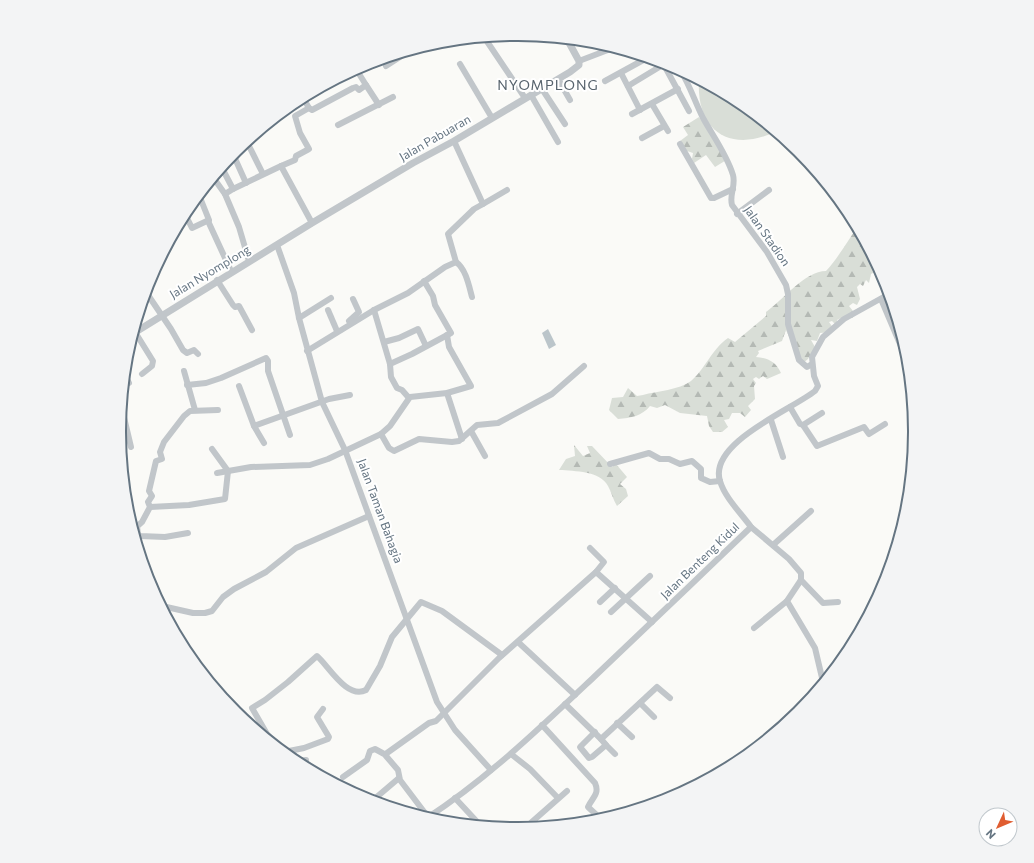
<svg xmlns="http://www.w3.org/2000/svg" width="1034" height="863" viewBox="0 0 1034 863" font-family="Commissioner,sans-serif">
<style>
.forest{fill:url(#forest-firs)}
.garden{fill:#d9ded7}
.water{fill:#bbc5ca}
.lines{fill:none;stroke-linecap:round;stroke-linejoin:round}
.minor{stroke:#c1c6ca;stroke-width:6}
.tertiary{stroke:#c1c6ca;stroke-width:7}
.labels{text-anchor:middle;stroke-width:4;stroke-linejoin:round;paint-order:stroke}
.street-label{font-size:12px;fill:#657582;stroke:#fff}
.quarter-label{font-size:14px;letter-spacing:1px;fill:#57636d;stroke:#fff}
.rim{fill:none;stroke:#657582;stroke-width:2}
</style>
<defs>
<pattern id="forest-firs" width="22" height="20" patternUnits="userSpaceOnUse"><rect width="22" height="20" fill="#d9ded7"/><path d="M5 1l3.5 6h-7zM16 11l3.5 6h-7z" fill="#b4b9b4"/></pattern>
</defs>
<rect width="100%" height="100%" fill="#fafaf7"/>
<g class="forest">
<polygon points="699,117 728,159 715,167 706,155 694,163 692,159 693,153 687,151 680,141 688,135 683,127"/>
<path d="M857,228L879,269L871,274L869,283L866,280L863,286L860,284L857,287L860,299L857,305L853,303L849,306L853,311V318H841L837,320V326L832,321L829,322L834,329L831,332L820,333L817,341L811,340L815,347L808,359L802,364L786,330L782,341L758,351L759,353L756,357C768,358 776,362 781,373L767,379L763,376L759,379L756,377L753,379L756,383L754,386L755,399L748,406L751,410L745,417L740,413H732L729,419L724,420L728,427L722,432H713L709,426L707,416L680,413L665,405L657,408L650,406C642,416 631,418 618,419L609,410L612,398L623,397L628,388L637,396L643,395C657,391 679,390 691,381C706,368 711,350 728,338L735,342L766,316V312C783,300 805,271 826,271C838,258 846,243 857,228Z"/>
<path d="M574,445L583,456L590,453L587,446H592L612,467L616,464L627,477L620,484L626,489L628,496L617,506C613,500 612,493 608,486C600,471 575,471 559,470L566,459L575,456Z"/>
</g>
<path class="garden" d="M699,80L738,101L775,132C730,153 696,131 699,80Z"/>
<polygon class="water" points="548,329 556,345 549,349 542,333"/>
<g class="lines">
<g class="minor">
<polyline points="484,37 525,98"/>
<polyline points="579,61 613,48"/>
<polyline points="460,64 492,118"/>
<polyline points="664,65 689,111"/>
<polyline points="386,66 409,51"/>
<polyline points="356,69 366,85"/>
<path d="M681,71C690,86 695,102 703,118C713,136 727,155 733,175C736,186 729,195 732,205L767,252L786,285L788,294V324L799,360L807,367L812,364"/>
<polyline points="621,73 640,110"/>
<polyline points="558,79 570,100"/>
<polyline points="605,81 647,58"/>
<polyline points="628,86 666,63"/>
<polyline points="542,89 565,124"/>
<polyline points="531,95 558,142"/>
<polyline points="303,98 309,108 295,116 300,133 309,149 296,156 295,160 281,166 312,223"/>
<polyline points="652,104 668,131"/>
<polyline points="309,108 312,110 353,88 356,87 359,90 366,85 379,105"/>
<polyline points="632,114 678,89"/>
<polyline points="338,125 393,97"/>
<polyline points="642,138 664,126"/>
<polyline points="247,142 263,174"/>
<polyline points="680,144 711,198 714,198 733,189"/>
<polyline points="233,154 246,183"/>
<polyline points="222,168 233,189 281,166"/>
<polyline points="215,180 225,194"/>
<polyline points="207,186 215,180 214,177"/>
<polyline points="233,189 225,194 239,227 249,261"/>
<polyline points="483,204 507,190"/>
<polyline points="185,214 192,228 209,220 199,195"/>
<polyline points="737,214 769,190"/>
<polyline points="208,221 231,271"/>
<polyline points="277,245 294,293 299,318 322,402 345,450 437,702 455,730 491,770"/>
<path d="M456,262C466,269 469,286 472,297"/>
<polyline points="217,280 233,305 235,307 239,306 252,330"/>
<polyline points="146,292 171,329 183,350 187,353 194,350 198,354"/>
<polyline points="881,299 903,351"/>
<polyline points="328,310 337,331"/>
<polyline points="374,310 390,364 391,377 397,388 402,390 409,398"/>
<polyline points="299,318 331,298"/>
<polyline points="349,321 359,312 353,299"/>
<polyline points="135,332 153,361 152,366 142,374"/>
<polyline points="384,342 399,338 418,329 426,346"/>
<polyline points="307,351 374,310 408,293 445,267 456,262 448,234 474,209 483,204 454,141"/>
<polyline points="390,364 412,354 451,333 435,305 433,296 424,281"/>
<polyline points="184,371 195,410"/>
<polyline points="125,376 129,383"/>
<polyline points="187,385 206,383 221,378 266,358 268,361 268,371 290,435"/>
<polyline points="239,386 254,426 329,399 350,395"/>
<polyline points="447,393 462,439"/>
<polyline points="790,407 800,424 803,425 817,446 864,427 869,434 885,424"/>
<polyline points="122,409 131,447"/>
<polyline points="771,420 783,457"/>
<polyline points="803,425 822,413"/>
<polyline points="254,426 264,443"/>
<polyline points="471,431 485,456"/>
<polyline points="381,434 390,426 410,397 447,393 471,386 449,347 447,335"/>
<polyline points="610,464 649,453 660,459 669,459 680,464 692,461 701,469 701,478 710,482 720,481"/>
<polyline points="217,473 251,467 310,465 328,459 381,434 389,448 394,451 419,439 452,442 459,441 477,425 498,423 552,394 584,366"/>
<polyline points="150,507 189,505 225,499 228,471 212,449"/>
<polyline points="137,527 138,534 140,536 165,537 188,533"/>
<polyline points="751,527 789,559 801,573 801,580 787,601 815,648 823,682"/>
<polyline points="133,530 142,522 150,507 148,502 152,496 149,491 156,461 162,459 160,452 164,442 184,416 190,411 218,410"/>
<polyline points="773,545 811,511"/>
<polyline points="590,548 604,562 596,572"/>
<polyline points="801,580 823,603 838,602"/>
<polyline points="600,602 615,588"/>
<polyline points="162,606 193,613 205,613 212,611 223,597 234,589 266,572 296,548 369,516"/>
<polyline points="611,612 650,576"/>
<polyline points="754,628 787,601"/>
<polyline points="518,642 575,695"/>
<polyline points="640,703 654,717"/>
<polyline points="565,704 601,739 657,687 670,698"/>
<polyline points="617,723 632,737"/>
<path d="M542,725L595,783C600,794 592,798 588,807L601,819"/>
<polyline points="595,732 580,747 589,758 592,757 606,745 601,739"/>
<polyline points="606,745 615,754"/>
<path d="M282,751L267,734L252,708L265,700L288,682L317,656C328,665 347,700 366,690L380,666L392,637L421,602L442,611L502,655"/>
<polyline points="284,752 304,748 328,739 329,737 317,717 323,709"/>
<polyline points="511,754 530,769 558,798"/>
<polyline points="295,761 306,760"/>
<polyline points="343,777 367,760 370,751 375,749 386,755"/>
<polyline points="357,795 361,793 365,799"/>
<polyline points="455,798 481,826"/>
<polyline points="372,801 399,778"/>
<polyline points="428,817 400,780 398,770 386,756 387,753 429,723 436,721 499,658 596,572 652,622"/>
<path d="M427,818C488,778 541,727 594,677C646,628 699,577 751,527C741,513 725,498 720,481C708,443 791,410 815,391L818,386L814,376L812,357L823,337L844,319L889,294"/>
<polyline points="525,828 567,791"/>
</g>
<polyline class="tertiary" points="134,333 312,223 413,163 454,141 570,72 579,65 579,61 567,39"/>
</g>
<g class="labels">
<g class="street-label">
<text transform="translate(435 138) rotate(-30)" y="4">Jalan Pabuaran</text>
<text transform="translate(767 236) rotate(55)" y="4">Jalan Stadion</text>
<text transform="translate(210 272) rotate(-31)" y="4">Jalan Nyomplong</text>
<text transform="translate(380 511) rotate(70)" y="4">Jalan Taman Bahagia</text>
<text transform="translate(700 561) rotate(-44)" y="4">Jalan Benteng Kidul</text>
</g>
<g class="quarter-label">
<text x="548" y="90">NYOMPLONG</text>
</g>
</g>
<path d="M0 0H1034V863H0ZM516 41H518A390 390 0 0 1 908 431V432A390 390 0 0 1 518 822H516A390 390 0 0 1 126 432V431A390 390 0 0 1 516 41Z" fill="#f3f4f5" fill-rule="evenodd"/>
<path class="rim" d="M516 41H518A390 390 0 0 1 908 431V432A390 390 0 0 1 518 822H516A390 390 0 0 1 126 432V431A390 390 0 0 1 516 41Z"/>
<g transform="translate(998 827) rotate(226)"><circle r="19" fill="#ffffff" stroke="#c1c8cd"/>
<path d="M0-3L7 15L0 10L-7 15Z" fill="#e05d31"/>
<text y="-6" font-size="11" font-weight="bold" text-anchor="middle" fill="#657582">N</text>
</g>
</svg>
